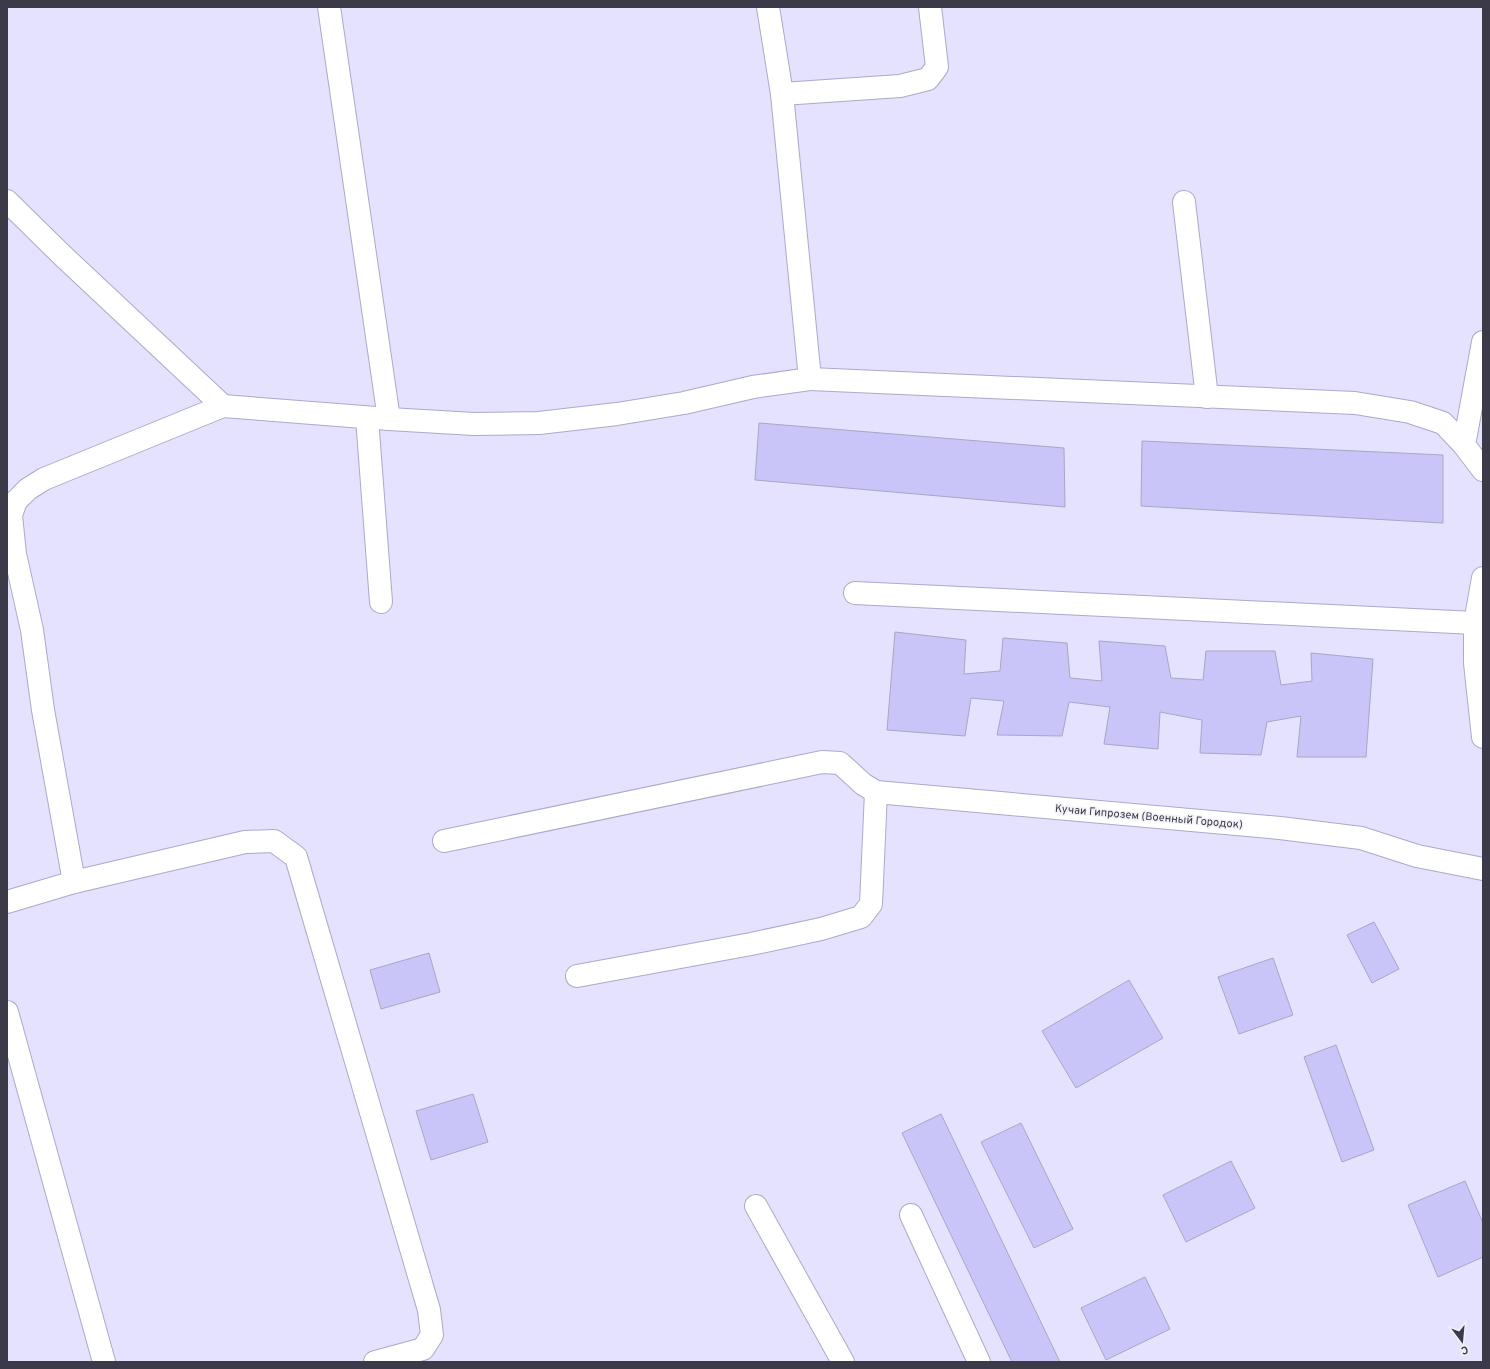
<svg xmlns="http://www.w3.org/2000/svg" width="1490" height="1369" viewBox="0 0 1490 1369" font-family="Overpass,sans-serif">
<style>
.building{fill:#c9c5f9;stroke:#a8a6c7}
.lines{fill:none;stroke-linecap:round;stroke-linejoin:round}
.minor-casing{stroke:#aca9ca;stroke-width:24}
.minor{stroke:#fff;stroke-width:22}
.labels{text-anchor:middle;stroke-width:3;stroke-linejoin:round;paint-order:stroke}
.street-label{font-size:11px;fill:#3b3a48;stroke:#f2f2f9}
</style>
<rect width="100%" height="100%" fill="#e4e2fe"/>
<g class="building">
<polygon points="759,423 1064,448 1065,507 755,480"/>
<polygon points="1142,441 1443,455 1443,523 1141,506"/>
<polygon points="895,632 966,640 964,674 1000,671 1003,638 1067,643 1070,678 1102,681 1099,641 1165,646 1171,678 1203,680 1206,651 1275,651 1281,685 1312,681 1311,653 1373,659 1366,757 1297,757 1301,716 1267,722 1261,755 1200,753 1202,720 1160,712 1158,749 1104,744 1110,707 1069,702 1062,736 997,735 1004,701 971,698 965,736 887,730"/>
<polygon points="1374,922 1399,969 1372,983 1347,935"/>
<polygon points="429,953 440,992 381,1009 370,970"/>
<polygon points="1273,958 1293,1015 1239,1034 1218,977"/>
<polygon points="1129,980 1163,1038 1076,1088 1042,1031"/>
<polygon points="1336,1045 1374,1150 1342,1162 1304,1057"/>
<polygon points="473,1094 488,1142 431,1160 416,1111"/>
<polygon points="941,1114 1060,1362 1012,1362 902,1133"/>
<polygon points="1021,1123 1073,1229 1034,1248 981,1142"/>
<polygon points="1231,1161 1255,1208 1186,1242 1163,1195"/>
<polygon points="1465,1181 1483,1223 1483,1257 1438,1277 1408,1205"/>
<polygon points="1145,1277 1170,1329 1106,1360 1081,1308"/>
</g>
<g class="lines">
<defs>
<g id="minor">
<polyline points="329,7 389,419"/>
<polyline points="782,94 900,86 928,79 937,67 930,7"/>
<polyline points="7,201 63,256 223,406"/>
<polyline points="1184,202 1207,397"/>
<polyline points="810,379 1355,403 1410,412 1443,423 1464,445 1483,470"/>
<polyline points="367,418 381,602"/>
<polyline points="1464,445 1483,342"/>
<polyline points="1483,578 1475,623 1475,663 1483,737"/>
<polyline points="855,593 1475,623"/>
<polyline points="444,841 822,762 840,763 863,784 876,792 1280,828 1361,838 1417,856 1483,869"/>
<polyline points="74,882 43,710 32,630 15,554 11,515 16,501 28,489 44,479 223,406 389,419 474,424 539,423 617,414 684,403 753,387 810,379 782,94 768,7"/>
<polyline points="7,902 74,882 245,842 274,841 296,857 429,1310 432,1335 423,1349 375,1362"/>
<polyline points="577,976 751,944 821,929 861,917 871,904 876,792"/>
<polyline points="7,1012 104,1362"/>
<polyline points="756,1206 843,1362"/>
<polyline points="911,1215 979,1362"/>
</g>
</defs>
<use href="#minor" class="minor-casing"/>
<use href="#minor" class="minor"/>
</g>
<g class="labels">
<g class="street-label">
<text transform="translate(1149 816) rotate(5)" y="4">Кучаи Гипрозем (Военный Городок)</text>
</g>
</g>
<rect width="1490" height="1369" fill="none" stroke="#3b3a48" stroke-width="16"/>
<g transform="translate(1462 1341) rotate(164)" stroke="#f2f2f9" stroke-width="3" paint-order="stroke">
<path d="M0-3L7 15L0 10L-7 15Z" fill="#3b3a48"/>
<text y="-6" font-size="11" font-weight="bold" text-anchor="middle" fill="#3b3a48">С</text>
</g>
</svg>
